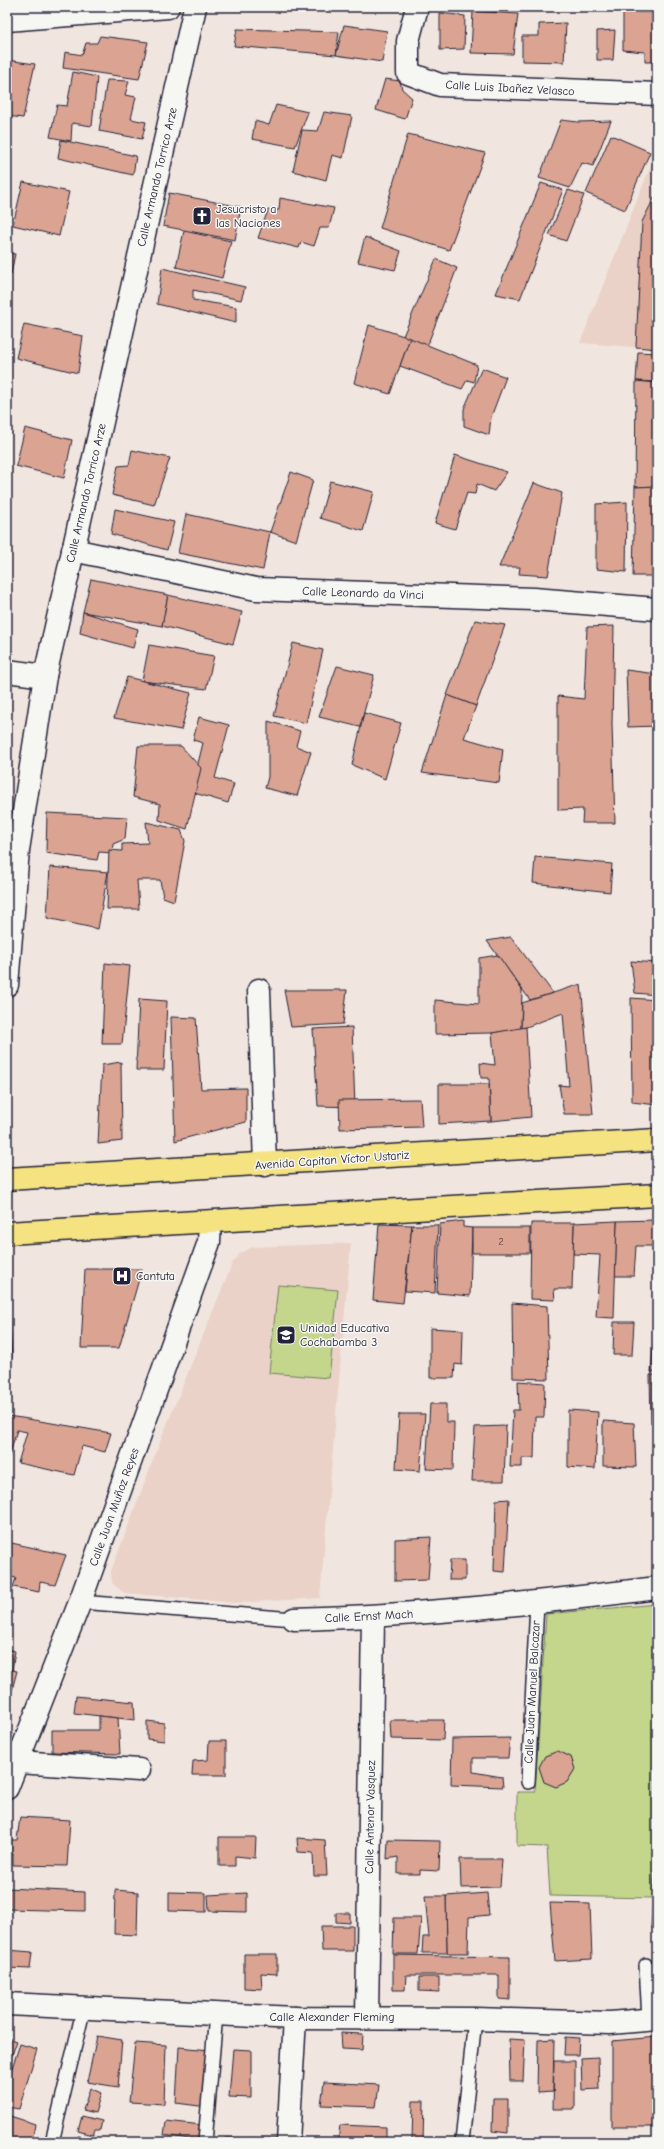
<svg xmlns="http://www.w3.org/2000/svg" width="664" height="2149" viewBox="0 0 664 2149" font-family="'Comic Neue',sans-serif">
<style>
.built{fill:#ead2c8}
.green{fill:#c4d68b;stroke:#737c63}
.building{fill:#dba492;stroke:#22223b}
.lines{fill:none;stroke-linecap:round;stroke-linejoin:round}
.lane-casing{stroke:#22223b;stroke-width:16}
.street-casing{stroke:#22223b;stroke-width:25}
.secondary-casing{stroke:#22223b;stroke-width:25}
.primary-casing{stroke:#22223b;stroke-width:25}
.lane{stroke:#f6f6f2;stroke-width:13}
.street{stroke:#f6f6f2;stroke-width:22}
.secondary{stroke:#f6f6f2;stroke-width:22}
.primary{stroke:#f5e382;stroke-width:22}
.labels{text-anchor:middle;stroke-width:3;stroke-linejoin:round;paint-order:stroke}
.number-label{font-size:10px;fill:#504251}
.street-label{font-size:12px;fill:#22223b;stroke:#f6f6f2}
.poi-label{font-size:12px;fill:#22223b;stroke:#f6f6f2;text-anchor:start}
</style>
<rect width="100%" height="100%" fill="#f1e6df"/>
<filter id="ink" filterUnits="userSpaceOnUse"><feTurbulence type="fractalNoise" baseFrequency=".025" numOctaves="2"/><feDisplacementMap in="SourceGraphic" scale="8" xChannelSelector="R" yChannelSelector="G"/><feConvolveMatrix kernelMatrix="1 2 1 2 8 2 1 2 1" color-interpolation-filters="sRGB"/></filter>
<g filter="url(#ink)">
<g class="built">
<polygon points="657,150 657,349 580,343"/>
<polygon points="351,1243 320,1598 236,1603 124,1593 112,1583 111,1571 161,1439 232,1264 240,1253 253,1247"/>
</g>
<g class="green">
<polygon points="278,1285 338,1290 329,1378 269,1373"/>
<polygon points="657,1604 657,1817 653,1898 550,1896 547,1847 517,1846 517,1792 535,1792 546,1614"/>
</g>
<g class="building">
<polygon points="623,7 654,7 654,23 657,23 657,62 645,62 645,52 623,50"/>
<polygon points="473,11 518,14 513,54 471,53"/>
<polygon points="440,13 465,16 464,49 440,50"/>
<polygon points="566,23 564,62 522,61 522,36 539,36 539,24"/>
<polygon points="344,25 387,31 382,62 336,55"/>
<polygon points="237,29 339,32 336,55 234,46"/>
<polygon points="615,30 613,60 597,60 597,31"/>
<polygon points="100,36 148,42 139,79 63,68 65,52 82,55 86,43 97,43"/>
<polygon points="7,60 35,64 23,118 7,116"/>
<polygon points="73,72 97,77 92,126 72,123 71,141 50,137 57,105 67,106"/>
<polygon points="385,79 400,81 402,89 412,98 405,119 376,110"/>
<polygon points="107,80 129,81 125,95 136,97 131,119 146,122 142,139 99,131"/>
<polygon points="276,105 308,112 295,147 252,139 255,121 269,125"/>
<polygon points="324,112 352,116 343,158 332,155 326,180 293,171 302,130 318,131"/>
<polygon points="561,120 578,122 611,121 593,166 582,163 570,188 539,178"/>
<polygon points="408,134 485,153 449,250 380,228"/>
<polygon points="611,135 650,152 625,210 586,193"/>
<polygon points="61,140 136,156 133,175 58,158"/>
<polygon points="23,182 69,192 59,236 13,225"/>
<polygon points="541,183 563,190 520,299 496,294"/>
<polygon points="568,190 584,195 566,241 549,235"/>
<polygon points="657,192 657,349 636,347 642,222"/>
<polygon points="169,193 241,207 235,240 163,226"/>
<polygon points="280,198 334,208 329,228 320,228 314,246 301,242 299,248 258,238 268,210 279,210"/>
<polygon points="184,231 231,241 222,278 176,267"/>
<polygon points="365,237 401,251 395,270 358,262"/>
<polygon points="7,253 15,254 11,274 7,273"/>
<polygon points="436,259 457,268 427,346 403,336"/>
<polygon points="162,268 245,287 241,300 193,290 193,300 236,307 236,323 157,304"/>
<polygon points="24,324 83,336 78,373 16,358"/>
<polygon points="369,325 410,338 390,394 354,383"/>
<polygon points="410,338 477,365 474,382 467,380 462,389 400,366"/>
<polygon points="638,352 657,353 657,382 636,381"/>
<polygon points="482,368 506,377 491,417 489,435 464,426 464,409"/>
<polygon points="636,381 657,383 657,486 635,487"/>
<polygon points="25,428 72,440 64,478 16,466"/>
<polygon points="132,450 170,458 154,505 112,495 118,466 129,465"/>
<polygon points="455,455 507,472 494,491 477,484 475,494 467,493 455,529 435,523"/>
<polygon points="291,472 313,480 296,541 270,532"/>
<polygon points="330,481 374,492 363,531 320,518"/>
<polygon points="534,483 562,493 548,576 519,574 520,567 499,567"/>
<polygon points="657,486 657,576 633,576 635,487"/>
<polygon points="627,502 626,572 596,569 596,504"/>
<polygon points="115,509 174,522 167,550 111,534"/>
<polygon points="186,514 270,532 263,570 178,553"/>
<polygon points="91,579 168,595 162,626 83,612"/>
<polygon points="168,595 242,612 233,644 162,626"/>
<polygon points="83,612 138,629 133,648 80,633"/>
<polygon points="475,620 505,625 476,706 447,695"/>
<polygon points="614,626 612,724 615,823 582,823 583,809 558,810 558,696 584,699 587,627"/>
<polygon points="293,643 323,650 306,723 274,716"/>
<polygon points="149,645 214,656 206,689 142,681"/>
<polygon points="337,666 374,675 360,727 319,717"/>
<polygon points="626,670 657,674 657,726 628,727"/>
<polygon points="127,677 191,693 181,730 114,718"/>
<polygon points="447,695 476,706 464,738 503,749 499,783 422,773"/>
<polygon points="364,713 401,723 385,779 352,765"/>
<polygon points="199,717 229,725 215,778 234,784 228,803 191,792 203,743 193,740"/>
<polygon points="268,721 300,731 296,746 311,752 297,796 265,788 268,777"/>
<polygon points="138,746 181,746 201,768 187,829 159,820 160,804 133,797"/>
<polygon points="47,813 127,817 125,839 113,844 112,853 99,852 97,860 46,853"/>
<polygon points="146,822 181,830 185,841 174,901 163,897 160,880 137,880 139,909 107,909 109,850 122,851 122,844 148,843"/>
<polygon points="535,857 612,864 610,892 533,883"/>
<polygon points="50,867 108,872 98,929 47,918"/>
<polygon points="511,937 553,993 530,1000 487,941"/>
<polygon points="498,955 522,990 521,1029 492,1033 435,1034 435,1000 479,1004 479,958"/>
<polygon points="631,961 657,963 657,995 635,993"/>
<polygon points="105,963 130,966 122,1044 102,1044"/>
<polygon points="581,984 593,1114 564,1114 559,1085 569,1086 563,1013 521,1029 522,1003"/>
<polygon points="284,990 347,990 343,1024 291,1027"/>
<polygon points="631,998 657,1000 657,1105 632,1102"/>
<polygon points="139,999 167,1001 164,1070 136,1070"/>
<polygon points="171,1017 196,1018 201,1089 246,1088 246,1122 175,1141"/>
<polygon points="352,1027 355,1107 318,1106 313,1029"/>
<polygon points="526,1027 531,1117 491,1121 489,1078 481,1078 480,1063 495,1065 492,1033"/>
<polygon points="121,1062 122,1141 98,1144 102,1065"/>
<polygon points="439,1084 489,1084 491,1121 439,1124"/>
<polygon points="420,1099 422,1127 340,1129 339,1100"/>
<polygon points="656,1220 655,1246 636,1246 634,1276 615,1276 617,1221"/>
<polygon points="656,1220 657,1220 657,1267 655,1267"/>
<polygon points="463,1221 463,1227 472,1228 470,1296 437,1293 440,1224"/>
<polygon points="617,1221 614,1318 596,1317 600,1255 573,1254 574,1223"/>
<polygon points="531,1223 574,1223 572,1289 554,1289 555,1300 530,1299"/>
<polygon points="379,1224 412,1225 403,1303 373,1300"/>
<polygon points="412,1225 438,1225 435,1293 405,1291"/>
<rect x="472" y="1228" width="58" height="25"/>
<polygon points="7,1269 12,1358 7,1358"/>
<polygon points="85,1269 142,1269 119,1348 81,1348"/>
<polygon points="512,1303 547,1306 549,1379 513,1378"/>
<polygon points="614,1322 634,1322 632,1355 613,1355"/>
<polygon points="430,1328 463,1330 462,1365 455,1364 454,1378 430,1378"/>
<polygon points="654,1338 657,1338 657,1372 651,1372"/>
<polygon points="650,1375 657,1375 657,1424 651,1424"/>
<polygon points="518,1381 545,1383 544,1417 535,1417 534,1458 522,1458 522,1467 510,1467 513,1410 519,1410"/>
<polygon points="430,1404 446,1404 446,1422 454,1422 453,1470 426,1469"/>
<polygon points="568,1410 598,1412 595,1469 568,1467"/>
<polygon points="399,1414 425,1414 420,1471 396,1469"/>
<polygon points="7,1416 22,1418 111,1433 105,1452 82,1446 74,1475 18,1463 27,1432 17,1430 7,1463"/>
<polygon points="603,1421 634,1423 636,1467 603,1466"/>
<polygon points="506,1426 504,1481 472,1481 475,1427"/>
<polygon points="509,1499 505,1572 494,1571 496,1500"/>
<polygon points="431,1537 428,1580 395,1581 395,1539"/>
<polygon points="7,1542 66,1555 55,1585 40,1582 39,1592 13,1587 16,1578 7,1576"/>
<polygon points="450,1560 465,1560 465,1580 449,1580"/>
<polygon points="7,1649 15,1651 12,1671 7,1670"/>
<polygon points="7,1669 17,1671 12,1690 7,1689"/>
<polygon points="76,1696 134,1702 135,1720 74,1713"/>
<polygon points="99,1716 118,1718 120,1754 52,1752 52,1730 99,1730"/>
<polygon points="390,1720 444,1720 443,1740 391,1739"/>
<polygon points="147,1721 164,1723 164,1741 147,1739"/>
<polygon points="510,1738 508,1758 473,1758 473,1772 502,1777 503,1787 451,1785 452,1739"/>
<polygon points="209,1741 226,1741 226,1775 192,1775 193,1761 208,1760"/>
<polygon points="558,1751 571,1757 575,1769 567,1782 556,1787 544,1782 539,1767 545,1756"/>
<polygon points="20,1817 70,1820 67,1866 13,1865 13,1854 9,1853 8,1840 17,1840"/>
<polygon points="657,1817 657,1847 656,1847"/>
<polygon points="219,1837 256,1837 255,1858 235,1856 235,1866 219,1866"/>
<polygon points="297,1838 325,1840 327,1876 314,1876 313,1853 298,1852"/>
<polygon points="388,1840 440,1841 439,1871 420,1870 420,1874 398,1874 398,1857 387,1859"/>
<polygon points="656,1853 657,1853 657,1927 651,1927"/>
<polygon points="460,1859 502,1859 500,1887 461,1888"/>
<polygon points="7,1888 85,1892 85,1911 7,1909"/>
<polygon points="115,1890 138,1892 137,1935 114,1934"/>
<polygon points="169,1892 206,1893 206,1912 169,1911"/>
<polygon points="247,1893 247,1912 209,1911 208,1895"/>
<polygon points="487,1893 489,1915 469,1917 468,1953 447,1953 446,1896"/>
<polygon points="425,1896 446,1896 447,1953 422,1953 423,1937 429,1937"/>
<polygon points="550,1903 590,1904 592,1959 555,1961"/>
<polygon points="336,1913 350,1913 350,1923 336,1922"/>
<polygon points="394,1918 421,1918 418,1954 393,1954"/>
<polygon points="321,1926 353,1926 353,1951 322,1951"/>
<polygon points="7,1950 32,1952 30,1969 7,1968"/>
<polygon points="244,1954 277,1954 277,1974 261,1973 262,1989 244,1988"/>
<polygon points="393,1955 510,1957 510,2000 499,1999 499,1975 406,1975 405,1990 393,1990"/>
<polygon points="419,1977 439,1977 439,1992 419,1991"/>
<polygon points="341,2033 363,2034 362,2050 342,2049"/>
<polygon points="97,2036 122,2040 118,2087 87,2082"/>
<polygon points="565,2037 579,2038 578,2055 564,2055"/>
<polygon points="657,2037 657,2127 612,2127 612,2041"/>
<polygon points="7,2038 17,2041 7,2069"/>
<polygon points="509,2039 525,2040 523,2081 510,2081"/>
<polygon points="554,2039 553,2092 537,2093 538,2040"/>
<polygon points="135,2043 166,2045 164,2104 129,2102"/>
<polygon points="20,2044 37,2049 19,2109 7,2107 7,2083"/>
<polygon points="179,2047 210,2050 207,2107 176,2103"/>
<polygon points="233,2049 251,2050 251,2098 229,2097"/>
<polygon points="598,2057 599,2089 582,2090 581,2058"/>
<polygon points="554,2061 575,2061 575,2109 553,2109"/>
<polygon points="324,2082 379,2085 376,2107 321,2105"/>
<polygon points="90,2088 101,2093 95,2113 83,2110"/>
<polygon points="493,2098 508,2098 508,2133 492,2131"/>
<polygon points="413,2101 424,2101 423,2142 412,2142"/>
<polygon points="7,2115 35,2124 32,2142 7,2142"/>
<polygon points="82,2116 102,2121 100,2130 95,2130 93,2135 78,2131"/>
<polygon points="166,2121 202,2125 202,2141 164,2135"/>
<polygon points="340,2125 386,2127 386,2142 338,2142"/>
<polygon points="78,2136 95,2141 95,2142 77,2142"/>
<polygon points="226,2138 279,2139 279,2142 226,2142"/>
</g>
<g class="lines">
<defs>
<g id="lane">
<polyline points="80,1602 294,1619"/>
<polyline points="528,1782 537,1603"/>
<polyline points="646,1965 649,2019"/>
<polyline points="52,2142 84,2007"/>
<polyline points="205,2142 216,2014"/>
<polyline points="462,2142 475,2019"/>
</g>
<g id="street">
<polyline points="417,7 408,41 408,73 440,85 657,94"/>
<polyline points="7,20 168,7"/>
<polyline points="73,550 256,589 534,599 657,609"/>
<polyline points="7,671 45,676"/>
<polyline points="7,985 18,850 45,676 195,7"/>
<polyline points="259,990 265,1165"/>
<path d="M294,1619C416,1616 536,1603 657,1588"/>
<polyline points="18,1762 139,1770"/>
<polyline points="7,2004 295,2018 475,2019 610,2023 657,2019"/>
<polyline points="367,2017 373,1617"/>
<polyline points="288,2142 295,2018"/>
</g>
<polyline id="secondary" points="7,1788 80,1602 209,1242 210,1222"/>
<g id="primary">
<polyline points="7,1179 657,1140"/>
<polyline points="7,1233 657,1195"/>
</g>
</defs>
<use href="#lane" class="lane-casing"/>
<use href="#street" class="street-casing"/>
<use href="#secondary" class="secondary-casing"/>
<use href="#primary" class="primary-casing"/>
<use href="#lane" class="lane"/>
<use href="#street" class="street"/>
<use href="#secondary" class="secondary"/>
<use href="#primary" class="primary"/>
</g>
</g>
<defs>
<symbol id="church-square" viewBox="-11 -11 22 22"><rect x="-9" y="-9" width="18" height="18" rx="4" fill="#22223b" stroke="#f6f6f2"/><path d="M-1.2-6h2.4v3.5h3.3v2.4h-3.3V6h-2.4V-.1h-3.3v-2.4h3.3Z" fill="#fff"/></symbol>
<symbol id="hospital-square" viewBox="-11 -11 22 22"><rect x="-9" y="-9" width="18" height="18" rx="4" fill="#22223b" stroke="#f6f6f2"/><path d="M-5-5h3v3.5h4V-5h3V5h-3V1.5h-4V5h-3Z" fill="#fff"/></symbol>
<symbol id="school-square" viewBox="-11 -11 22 22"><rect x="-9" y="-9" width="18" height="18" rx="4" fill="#22223b" stroke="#f6f6f2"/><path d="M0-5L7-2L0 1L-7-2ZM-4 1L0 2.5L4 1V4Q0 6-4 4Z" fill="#fff"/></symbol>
</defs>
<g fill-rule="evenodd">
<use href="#church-square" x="191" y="205" width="22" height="22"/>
<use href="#hospital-square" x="111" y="1265" width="22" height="22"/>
<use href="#school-square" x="275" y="1324" width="22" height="22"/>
</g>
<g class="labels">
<g class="number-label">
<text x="501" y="1245">2</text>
</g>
<g class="street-label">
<text transform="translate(510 88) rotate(3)" y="4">Calle Luis Ibañez Velasco</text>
<text transform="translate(157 177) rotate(-77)" y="4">Calle Armando Torrico Arze</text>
<text transform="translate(86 493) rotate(-77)" y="4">Calle Armando Torrico Arze</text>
<text transform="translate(363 593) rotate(2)" y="4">Calle Leonardo da Vinci</text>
<text transform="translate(332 1160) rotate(-4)" y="4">Avenida Capitan Víctor Ustariz</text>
<text transform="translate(114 1507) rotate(-70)" y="4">Calle Juan Muñoz Reyes</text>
<text transform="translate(369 1616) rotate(-3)" y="4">Calle Ernst Mach</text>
<text transform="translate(532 1692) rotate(-87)" y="4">Calle Juan Manuel Balcazar</text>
<text transform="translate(370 1817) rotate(-89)" y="4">Calle Antenor Vasquez</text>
<text x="332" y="2021">Calle Alexander Fleming</text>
</g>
<g class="poi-label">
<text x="216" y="213">Jesucristo a<tspan x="216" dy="14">las Naciones</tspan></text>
<text x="136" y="1280">Cantuta</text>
<text x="300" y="1332">Unidad Educativa<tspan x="300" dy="14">Cochabamba 3</tspan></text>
</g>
</g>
<rect width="664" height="2149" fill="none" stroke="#f6f6f2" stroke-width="24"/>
<rect x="12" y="12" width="640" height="2125" fill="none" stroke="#22223b" stroke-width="1.5" filter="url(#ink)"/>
</svg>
